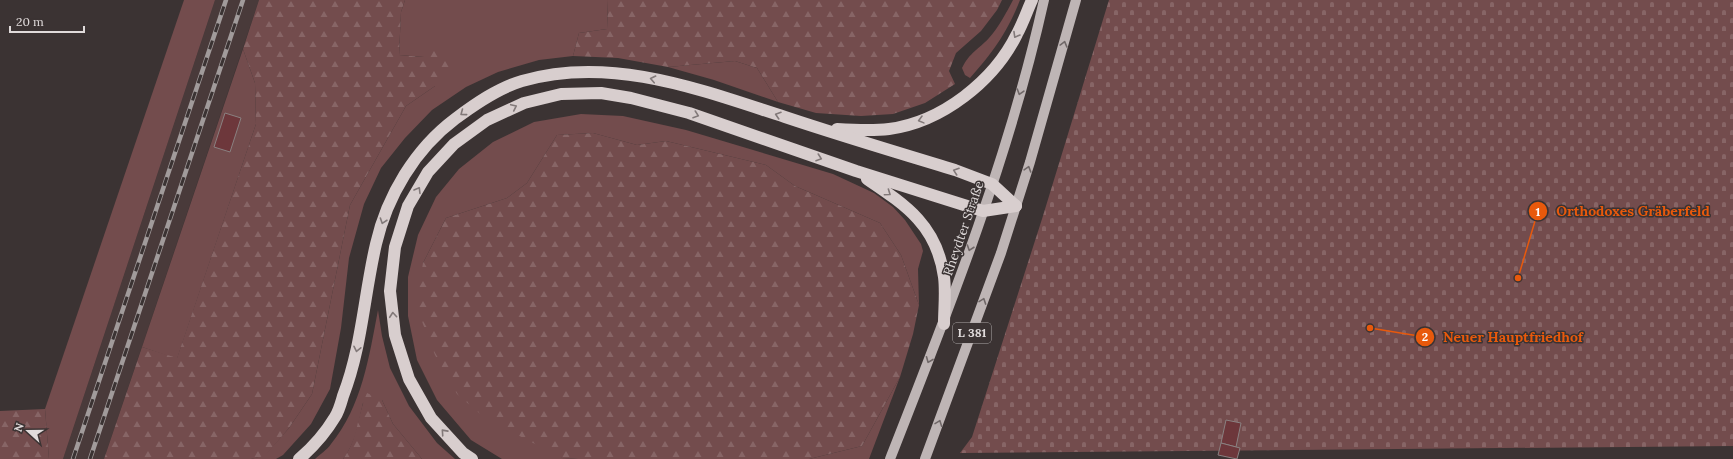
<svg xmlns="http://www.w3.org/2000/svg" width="1733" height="459" viewBox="0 0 1733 459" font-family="Lora,serif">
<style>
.built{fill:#493a3a}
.green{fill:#734c4d}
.forest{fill:url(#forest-firs)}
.cemetery{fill:url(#cemetery-stones)}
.building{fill:#6d373b;stroke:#8a8181}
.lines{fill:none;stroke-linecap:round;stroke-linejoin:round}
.major{stroke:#beb5b5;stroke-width:10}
.highway{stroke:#d8cece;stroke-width:12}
.rail-casing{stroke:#a19b9b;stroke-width:4.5}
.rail{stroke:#3b3333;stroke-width:3;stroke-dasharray:9;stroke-linecap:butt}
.oneway{stroke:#827979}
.oneway2{stroke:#6f6767}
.labels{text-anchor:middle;stroke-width:3;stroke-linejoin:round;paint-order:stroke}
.shield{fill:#3b3333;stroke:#aea9a9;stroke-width:1}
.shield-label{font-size:12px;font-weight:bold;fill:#e0dbdb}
.street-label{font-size:13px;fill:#e0dbdb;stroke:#3b3333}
.leader{fill:none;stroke:#e8590c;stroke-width:1.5}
.callout-dot{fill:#e8590c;stroke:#3b3333;stroke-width:1.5}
.mark-label{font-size:12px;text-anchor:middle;font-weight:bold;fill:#fff}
.callout-label{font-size:14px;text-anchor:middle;font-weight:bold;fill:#e8590c;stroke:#3b3333;stroke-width:3;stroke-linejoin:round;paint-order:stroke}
</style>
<defs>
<pattern id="forest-firs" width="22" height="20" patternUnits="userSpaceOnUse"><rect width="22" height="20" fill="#734c4d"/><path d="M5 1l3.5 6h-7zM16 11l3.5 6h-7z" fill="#876566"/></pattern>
<pattern id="cemetery-stones" width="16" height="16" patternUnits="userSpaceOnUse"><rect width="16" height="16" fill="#734c4d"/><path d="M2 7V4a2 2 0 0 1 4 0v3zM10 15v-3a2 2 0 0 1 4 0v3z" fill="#876566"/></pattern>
</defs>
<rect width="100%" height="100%" fill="#3b3333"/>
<polygon class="built" points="215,0 259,0 104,459 63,459"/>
<g class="green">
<polygon points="184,0 215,0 63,459 49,459 45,409"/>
<polygon points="405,0 608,0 607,29 579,33 573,56 539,60 498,72 466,87 432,110 405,138 381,168 364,204 349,258 341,328 330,389 311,424 283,455 276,459 251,459 265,455 289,428 312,394 350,205 406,106 435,86 424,57 399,55 401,12"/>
<path d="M1013,0H1020C1007,33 993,52 970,78L965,75L962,68C970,52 978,50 989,38C999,27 1006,13 1013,0Z"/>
<polygon points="243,49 255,83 256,124 177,359 142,347"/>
<polygon points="735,61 757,68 778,102 714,80 668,67"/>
<polygon points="581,114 623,116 686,130 833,174 874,193 893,207 905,220 921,244 923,251 918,269 919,305 901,255 880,223 795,186 766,165 666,141 637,145 593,133 557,135 527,183 507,198 446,218 423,263 562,458 578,459 502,459 471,440 437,400 417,360 408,316 408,277 418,235 436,197 459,169 493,142 534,122"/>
<path d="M378,310L382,336L390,368L409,406L437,443L455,459H422L393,424L382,400L363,403C358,423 356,443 343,459H315C320,454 327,450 331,444C362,406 369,357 378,310Z"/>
<polygon points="900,377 869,459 809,459 862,446"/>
</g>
<g class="forest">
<polygon points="259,0 405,0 401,12 399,55 424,57 436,43 455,62 435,86 406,106 350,205 312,394 289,428 265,456 251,459 104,459 142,347 177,358 256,124 255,83 243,49"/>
<polygon points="608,0 1002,0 997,10 981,31 956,53 949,71 955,84 925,103 893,114 861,116 816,113 778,102 757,68 735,61 668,67 618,58 573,56 579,33 607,29"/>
<polygon points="593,133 637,145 666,141 766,165 795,186 880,223 901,255 919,305 913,334 900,377 862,446 809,459 578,459 562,458 485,418 457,394 435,355 416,306 423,263 446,218 507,198 527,183 557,135"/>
<path d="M367,393L382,400L393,424L422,459H343C358,440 357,415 367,393Z"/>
<polygon points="45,409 49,459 0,459 0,411"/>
</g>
<polygon class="cemetery" points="1109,0 1733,0 1733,446 960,453 972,437 1042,219"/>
<g class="building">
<polygon points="225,113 241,118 230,152 214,147"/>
<polygon points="1226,420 1241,423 1236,447 1221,443"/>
<polygon points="1221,443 1240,448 1237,459 1218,455"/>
</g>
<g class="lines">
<g class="major">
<path d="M890,459C949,309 1009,158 1044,0"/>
<polyline points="925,459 1001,253 1030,162 1076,0"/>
</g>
<g class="highway">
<path d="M837,129C854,130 872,131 889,129C942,122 994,81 1017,34C1023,23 1027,11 1032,0"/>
<path d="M867,179C907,206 937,226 944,277C946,292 944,309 944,324"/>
<path d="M299,459C312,448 326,432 335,417C339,411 341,403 343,396C362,347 364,295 376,244C387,196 415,149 455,119C475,104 498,88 522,81C611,55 701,90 785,117C842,136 899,153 955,170L992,184L1016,206"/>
<polyline points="472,459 463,453 431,418 409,379 395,335 390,291 395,247 408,206 428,172 454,144 487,120 524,103 561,94 601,93 631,98 689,113 856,171 983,211 1016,206"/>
</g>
<defs>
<g id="rail">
<polyline points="73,459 226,0"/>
<polyline points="90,459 243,0"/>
</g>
</defs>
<use href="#rail" class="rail-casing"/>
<use href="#rail" class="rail"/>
</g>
<defs><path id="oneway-chevron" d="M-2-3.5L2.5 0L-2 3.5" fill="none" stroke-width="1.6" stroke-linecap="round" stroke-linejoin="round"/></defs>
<g class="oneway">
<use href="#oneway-chevron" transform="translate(1016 35) rotate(120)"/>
<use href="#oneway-chevron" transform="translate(653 79) rotate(-168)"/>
<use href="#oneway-chevron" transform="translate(514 107) rotate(-25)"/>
<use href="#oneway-chevron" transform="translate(463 113) rotate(143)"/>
<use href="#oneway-chevron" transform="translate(696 115) rotate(19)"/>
<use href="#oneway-chevron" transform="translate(778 115) rotate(-162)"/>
<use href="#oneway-chevron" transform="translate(921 120) rotate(165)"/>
<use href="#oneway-chevron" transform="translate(819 158) rotate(19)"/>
<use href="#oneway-chevron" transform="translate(956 171) rotate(-161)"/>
<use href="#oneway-chevron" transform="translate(418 190) rotate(-59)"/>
<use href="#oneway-chevron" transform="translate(888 193) rotate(35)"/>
<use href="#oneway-chevron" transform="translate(383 221) rotate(109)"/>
<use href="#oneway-chevron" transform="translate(393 315) rotate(-95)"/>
<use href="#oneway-chevron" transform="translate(357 349) rotate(102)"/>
<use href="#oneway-chevron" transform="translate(444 432) rotate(-132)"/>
</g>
<g class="oneway2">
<use href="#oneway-chevron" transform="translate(1064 44) rotate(-75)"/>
<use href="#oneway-chevron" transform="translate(1020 92) rotate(107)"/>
<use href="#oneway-chevron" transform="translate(1028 169) rotate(-73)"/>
<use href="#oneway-chevron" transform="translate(970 248) rotate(109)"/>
<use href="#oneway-chevron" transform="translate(983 301) rotate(-70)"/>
<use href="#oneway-chevron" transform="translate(929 360) rotate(112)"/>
<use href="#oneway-chevron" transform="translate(939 423) rotate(-69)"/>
</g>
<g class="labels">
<rect class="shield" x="953" y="323" width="38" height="20" rx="3"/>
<g class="shield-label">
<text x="972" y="337">L 381</text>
</g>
<g class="street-label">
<text transform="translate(963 228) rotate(-71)" y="5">Rheydter Straße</text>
</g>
</g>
<path class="leader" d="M1518 278L1538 211M1370 328L1425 337"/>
<g class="callout-dot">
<circle cx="1518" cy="278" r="4"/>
<circle cx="1370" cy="328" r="4"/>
<circle cx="1538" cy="211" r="10"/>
<circle cx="1425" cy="337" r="10"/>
</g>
<g class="mark-label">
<text x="1538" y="216">1</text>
<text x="1425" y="341">2</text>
</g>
<g class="callout-label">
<text x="1633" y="216">Orthodoxes Gräberfeld</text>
<text x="1513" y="342">Neuer Hauptfriedhof</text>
</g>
<g transform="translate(28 431) rotate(291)" stroke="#3b3333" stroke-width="3" paint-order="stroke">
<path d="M0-3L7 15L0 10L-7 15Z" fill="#e0dbdb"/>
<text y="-6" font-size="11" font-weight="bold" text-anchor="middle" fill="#e0dbdb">N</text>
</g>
<path d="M10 26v6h74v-6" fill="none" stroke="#e0dbdb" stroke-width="2"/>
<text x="16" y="26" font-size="12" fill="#e0dbdb" stroke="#3b3333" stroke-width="3" paint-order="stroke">20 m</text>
</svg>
